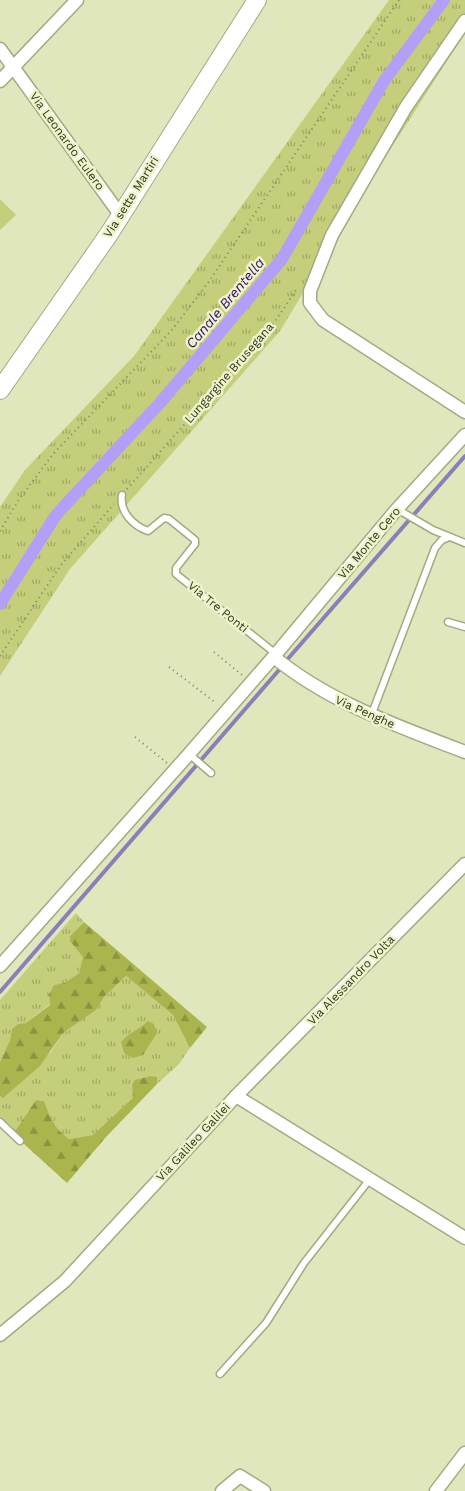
<svg xmlns="http://www.w3.org/2000/svg" width="465" height="1491" viewBox="0 0 465 1491" font-family="'Work Sans',sans-serif">
<style>
.grass{fill:url(#grass-tufts)}
.forest{fill:url(#forest-firs)}
.garden{fill:#c5ce7b}
.lines{fill:none;stroke-linecap:round;stroke-linejoin:round}
.stream{stroke:#8c7eb8;stroke-width:4}
.canal{stroke:#b39ef8;stroke-width:12}
.lane-casing{stroke:#a4a981;stroke-width:9}
.street-casing{stroke:#a4a981;stroke-width:15}
.secondary-casing{stroke:#a4a981;stroke-width:20}
.path{stroke:#818568;stroke-width:2;stroke-dasharray:1 4;stroke-linecap:butt}
.lane{stroke:#fff;stroke-width:6}
.street{stroke:#fff;stroke-width:12}
.secondary{stroke:#fff;stroke-width:18}
.labels{text-anchor:middle;stroke-width:5;stroke-linejoin:round;paint-order:stroke}
.street-label{font-size:12px;fill:#323423;stroke:#eef4c9}
.water-label{font-size:14px;font-style:italic;fill:#360672;stroke:#eef4c9}
</style>
<defs>
<pattern id="grass-tufts" width="24" height="20" patternUnits="userSpaceOnUse" patternTransform="scale(1.25)"><rect width="24" height="20" fill="#c5ce7b"/><path d="M3 7l-1-3M5 7V3M7 7l1-3M15 17l-1-3M17 17v-4M19 17l1-3" fill="none" stroke="#a1a864"/></pattern>
<pattern id="forest-firs" width="22" height="20" patternUnits="userSpaceOnUse" patternTransform="scale(1.25)"><rect width="22" height="20" fill="#abb54d"/><path d="M5 1l3.5 6h-7zM16 11l3.5 6h-7z" fill="#8c9440"/></pattern>
</defs>
<rect width="100%" height="100%" fill="#e1e7bc"/>
<g class="grass">
<polygon points="389,0 465,0 465,33 379,167 280,331 70,569 0,676 0,507 25,470 134,356"/>
<polygon points="76,913 84,922 70,936 83,957 79,973 64,983 54,985 49,994 50,1004 26,1023 18,1024 12,1029 10,1040 0,1062 0,1000"/>
<path d="M126,976L173,1015L190,1048L179,1064L157,1084V1077L132,1085L134,1098L93,1135L69,1139C51,1126 52,1119 44,1101L36,1100L13,1134L0,1121V1096L3,1097L51,1052L63,1033L96,1010L104,997Z"/>
</g>
<g class="forest">
<polygon points="84,922 207,1027 190,1048 173,1015 126,976 104,997 96,1010 63,1033 40,1066 3,1098 0,1096 0,1062 10,1040 12,1029 18,1024 26,1023 50,1005 49,994 54,985 64,983 79,973 83,957 70,941 70,936"/>
<path d="M148,1021L154,1024L157,1033L143,1055L133,1058L124,1053L121,1042C128,1033 139,1030 148,1021Z"/>
<path d="M151,1076L157,1077V1084L106,1137L67,1183L13,1134L36,1100L44,1101C51,1118 53,1127 69,1139L93,1135L133,1098L132,1085L135,1080Z"/>
</g>
<polygon class="garden" points="0,199 16,215 0,230"/>
<g class="lines">
<g class="stream">
<polyline points="286,661 465,456"/>
<polyline points="0,992 279,670"/>
</g>
<polyline class="canal" points="0,604 56,515 160,403 282,259 384,81 444,0"/>
<defs>
<g id="lane">
<path d="M122,495C119,511 133,526 148,531L164,518L169,519L195,540V544L176,568V574L276,654"/>
<polyline points="397,509 433,530 465,543"/>
<polyline points="448,622 465,627"/>
<polyline points="371,716 435,548 442,540 449,537"/>
<polyline points="189,754 211,773"/>
<polyline points="0,1122 20,1141"/>
<polyline points="220,1374 266,1323 304,1263 370,1179"/>
</g>
<g id="street">
<polyline points="465,21 406,107 332,235 310,291 310,303 323,320 465,412"/>
<polyline points="0,49 116,209 122,212"/>
<polyline points="0,81 77,0"/>
<path d="M274,657C330,703 398,726 465,752"/>
<polyline points="0,966 189,754 276,654 397,509 465,435"/>
<polyline points="236,1096 465,1238"/>
<polyline points="0,1335 65,1281 236,1096 465,864"/>
<polyline points="222,1491 240,1476 264,1491"/>
<polyline points="436,1491 465,1453"/>
</g>
<polyline id="secondary" points="0,390 109,234 257,0"/>
</defs>
<use href="#lane" class="lane-casing"/>
<use href="#street" class="street-casing"/>
<use href="#secondary" class="secondary-casing"/>
<g class="path">
<polyline points="127,489 272,326 298,287"/>
<polyline points="0,531 18,501 53,454 171,331 208,283 399,0"/>
<polyline points="214,652 242,675"/>
<polyline points="0,656 61,565 114,504"/>
<polyline points="169,667 216,703"/>
<polyline points="135,737 167,763"/>
</g>
<use href="#lane" class="lane"/>
<use href="#street" class="street"/>
<use href="#secondary" class="secondary"/>
</g>
<g class="labels">
<g class="street-label">
<text transform="translate(67 141) rotate(54)" y="4">Via Leonardo Eulero</text>
<text transform="translate(131 197) rotate(-58)" y="4">Via sette Martiri</text>
<text transform="translate(229 373) rotate(-49)" y="4">Lungargine Brusegana</text>
<text transform="translate(369 543) rotate(-50)" y="4">Via Monte Cero</text>
<text transform="translate(218 607) rotate(39)" y="4">Via Tre Ponti</text>
<text transform="translate(365 712) rotate(24)" y="4">Via Penghe</text>
<text transform="translate(351 980) rotate(-46)" y="4">Via Alessandro Volta</text>
<text transform="translate(193 1142) rotate(-47)" y="4">Via Galileo Galilei</text>
</g>
<g class="water-label">
<text transform="translate(225 303) rotate(-50)" y="5">Canale Brentella</text>
</g>
</g>
</svg>
